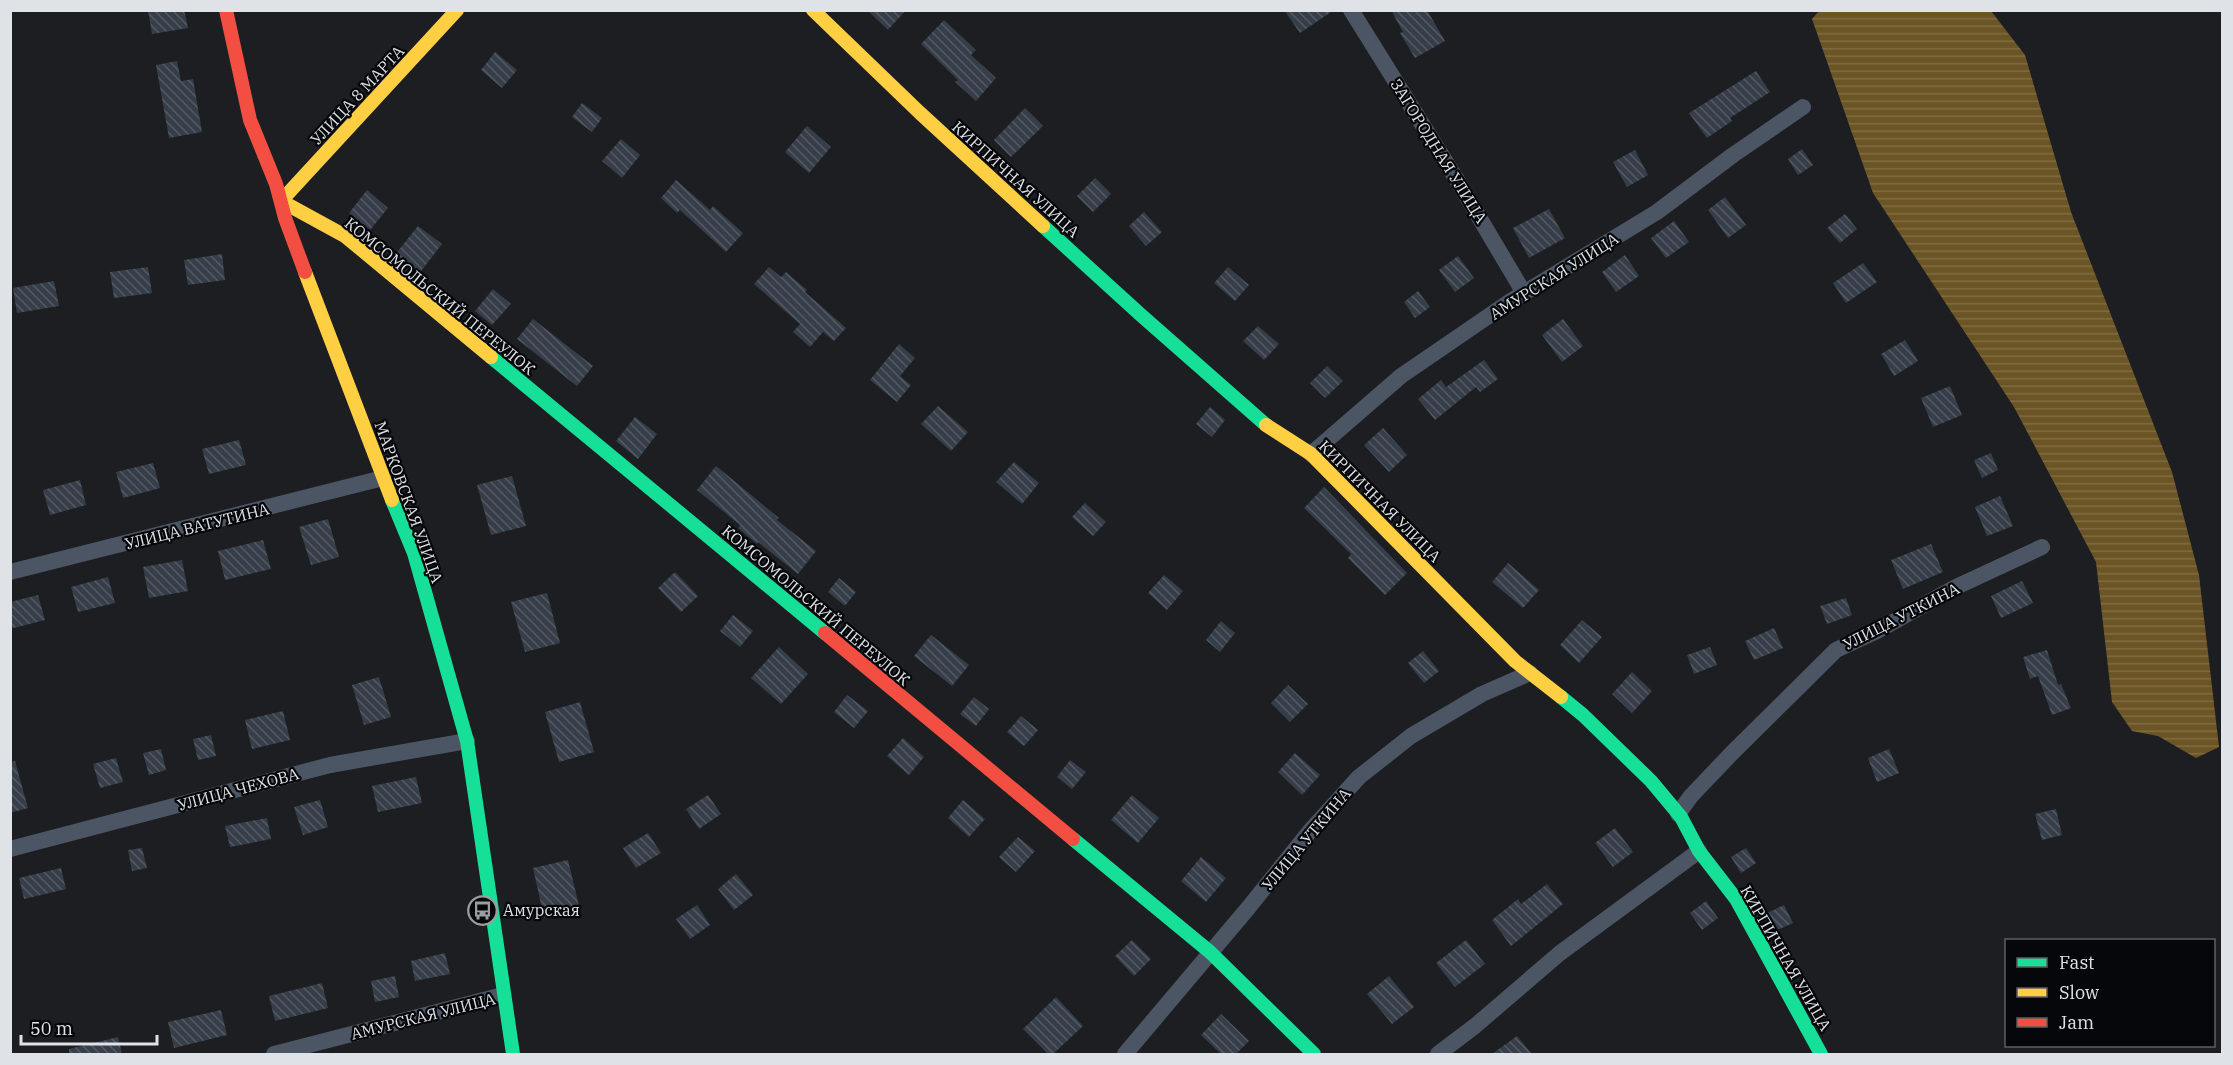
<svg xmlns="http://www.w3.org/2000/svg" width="2233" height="1065" viewBox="0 0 2233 1065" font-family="'IBM Plex Serif',serif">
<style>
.water{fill:url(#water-rules)}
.building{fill:url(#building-back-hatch)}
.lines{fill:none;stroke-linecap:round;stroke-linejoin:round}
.street{stroke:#4b5563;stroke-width:16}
.fast{stroke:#16e098;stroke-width:14}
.slow{stroke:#ffcf43;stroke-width:14}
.jam{stroke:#f24e42;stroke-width:14}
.labels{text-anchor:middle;stroke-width:4.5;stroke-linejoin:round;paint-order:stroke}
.street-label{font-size:16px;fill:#dfe2e6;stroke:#06070a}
.poi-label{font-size:16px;fill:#dfe2e6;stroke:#06070a;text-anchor:start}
</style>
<defs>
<pattern id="water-rules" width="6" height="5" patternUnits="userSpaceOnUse" patternTransform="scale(1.5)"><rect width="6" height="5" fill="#6b5525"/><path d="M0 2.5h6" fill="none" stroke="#806d45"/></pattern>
<pattern id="building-back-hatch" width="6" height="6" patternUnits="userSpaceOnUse" patternTransform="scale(1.5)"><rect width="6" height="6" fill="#363e49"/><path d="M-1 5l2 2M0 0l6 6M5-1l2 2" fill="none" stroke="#535a63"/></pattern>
</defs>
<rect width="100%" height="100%" fill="#1c1e21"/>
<polygon class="water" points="1819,11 1991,11 2025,55 2071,212 2172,472 2199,575 2219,747 2196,758 2158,736 2132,731 2112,702 2096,562 2014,407 1873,193 1812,19"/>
<g class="building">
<polygon points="148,10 184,10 188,28 152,34"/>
<polygon points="867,10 906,10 888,30"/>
<polygon points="1284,10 1334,10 1300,33"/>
<polygon points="1391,10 1427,10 1445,41 1415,58 1400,33 1403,32"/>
<polygon points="944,20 976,50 971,55 996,78 976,101 955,82 958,80 921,44"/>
<polygon points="495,52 517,70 502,88 481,70"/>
<polygon points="177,61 181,81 193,79 202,132 169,138 156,65"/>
<polygon points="1756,71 1770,92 1730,118 1732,121 1707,138 1689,113"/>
<polygon points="582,103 602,118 592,132 572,117"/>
<polygon points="1025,108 1043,126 1011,157 994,140"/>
<polygon points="807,126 831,147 809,173 785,152"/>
<polygon points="621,139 640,155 622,178 602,161"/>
<polygon points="1802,149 1813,165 1798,175 1788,159"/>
<polygon points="1635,150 1648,175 1627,187 1613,162"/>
<polygon points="1095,178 1111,194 1093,212 1077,196"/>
<polygon points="676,180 710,210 713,206 743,233 726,252 680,210 677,213 661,198"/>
<polygon points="367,190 388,208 370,230 349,213"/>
<polygon points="1725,197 1746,225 1728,238 1708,210"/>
<polygon points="1549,209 1565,238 1529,258 1513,228"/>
<polygon points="1144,212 1162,232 1146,246 1129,226"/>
<polygon points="1845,214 1857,229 1840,243 1827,228"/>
<polygon points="1674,221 1689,242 1666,258 1651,238"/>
<polygon points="418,226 442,244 418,275 394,256"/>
<polygon points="222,254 225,280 188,285 184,260"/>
<polygon points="1625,255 1639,276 1616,292 1602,272"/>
<polygon points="1458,256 1474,278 1455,292 1439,270"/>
<polygon points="1863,263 1877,282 1846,303 1833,283"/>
<polygon points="148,267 152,293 114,298 110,272"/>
<polygon points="769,267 781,277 786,272 807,290 805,292 846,328 834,341 823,332 810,347 793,332 800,324 754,284"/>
<polygon points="1228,267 1249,285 1235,301 1214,283"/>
<polygon points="54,281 59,306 17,313 13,288"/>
<polygon points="493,289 511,304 492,325 475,311"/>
<polygon points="1418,291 1430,307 1415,318 1404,302"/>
<polygon points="533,319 593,366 577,386 517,339"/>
<polygon points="1563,319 1583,346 1562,362 1542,335"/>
<polygon points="1258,326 1279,344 1264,360 1243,341"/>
<polygon points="1905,340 1918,361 1894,376 1881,354"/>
<polygon points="899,344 915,358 900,376 911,385 897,402 870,380"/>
<polygon points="1484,360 1498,379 1480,392 1476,387 1435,420 1418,399 1441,380 1446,387"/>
<polygon points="1327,366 1343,381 1325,398 1310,383"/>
<polygon points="1950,386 1962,415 1933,427 1921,398"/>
<polygon points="938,406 968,432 951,451 921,424"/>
<polygon points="1210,407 1225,420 1212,437 1196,424"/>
<polygon points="635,417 657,434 638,459 616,441"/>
<polygon points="1383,428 1407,455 1389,472 1364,445"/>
<polygon points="239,440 246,465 209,474 202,449"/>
<polygon points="1991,453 1998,470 1982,478 1974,460"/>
<polygon points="1014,462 1039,483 1022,504 996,482"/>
<polygon points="153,463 160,488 123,498 116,472"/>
<polygon points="716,466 779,518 777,520 816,551 798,574 758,542 757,544 738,528 740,525 697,490"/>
<polygon points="512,476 526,526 491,535 477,485"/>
<polygon points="80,480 86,505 50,515 43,490"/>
<polygon points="1324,487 1407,573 1385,595 1348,558 1351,554 1304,508"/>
<polygon points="2000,496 2013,526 1987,536 1975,507"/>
<polygon points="1085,503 1106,522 1093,536 1072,517"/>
<polygon points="328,519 339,557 311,565 299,527"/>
<polygon points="263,540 271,569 225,580 218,551"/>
<polygon points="1931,544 1943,572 1903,589 1891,560"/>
<polygon points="182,560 188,591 149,598 143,567"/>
<polygon points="1508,563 1539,590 1523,608 1492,582"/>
<polygon points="675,572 698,596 681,612 658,588"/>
<polygon points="1164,575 1183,591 1167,610 1148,593"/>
<polygon points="108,577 115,603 78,612 71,587"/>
<polygon points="839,578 856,592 845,606 828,592"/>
<polygon points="2022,581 2033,603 2001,618 1991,596"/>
<polygon points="547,593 560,643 525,652 511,602"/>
<polygon points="38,595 45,620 10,629 10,602"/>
<polygon points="1846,598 1852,615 1827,624 1820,606"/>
<polygon points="733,615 753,631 740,647 720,631"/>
<polygon points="1582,620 1602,637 1579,663 1560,645"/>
<polygon points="1221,621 1235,633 1220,652 1206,640"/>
<polygon points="1774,628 1783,648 1754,660 1745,641"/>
<polygon points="931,635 969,665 952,686 914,656"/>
<polygon points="779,647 808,674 781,704 751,678"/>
<polygon points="1710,647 1717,665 1694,674 1687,655"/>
<polygon points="2047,650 2058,685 2061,684 2071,708 2052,715 2038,676 2030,679 2023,657"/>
<polygon points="1423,651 1439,671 1424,683 1408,663"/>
<polygon points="1632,672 1652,691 1632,713 1612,694"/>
<polygon points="379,677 391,717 364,725 352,685"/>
<polygon points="1288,685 1308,704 1290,722 1271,703"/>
<polygon points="847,695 868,711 854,728 834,712"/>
<polygon points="974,697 989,709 976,726 960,714"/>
<polygon points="580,702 594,752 559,762 545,712"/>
<polygon points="283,711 290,740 252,749 245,720"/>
<polygon points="1021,716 1038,730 1024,746 1007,732"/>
<polygon points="211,735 216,756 198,760 193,739"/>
<polygon points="903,738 924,757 909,775 887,756"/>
<polygon points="161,749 166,770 149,775 143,753"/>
<polygon points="1889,749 1899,773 1877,782 1868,758"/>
<polygon points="1295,753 1320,775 1302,795 1278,772"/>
<polygon points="116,758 123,782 100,788 93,764"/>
<polygon points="1070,760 1086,772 1072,789 1057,777"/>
<polygon points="15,761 28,808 10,813 10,762"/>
<polygon points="416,777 422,803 378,812 372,786"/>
<polygon points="708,795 721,814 699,829 686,809"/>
<polygon points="1132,795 1159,818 1138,843 1111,820"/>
<polygon points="320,800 328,827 303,835 294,807"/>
<polygon points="963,800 985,819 969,837 948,818"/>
<polygon points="2056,809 2062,835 2042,840 2035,814"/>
<polygon points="267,818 271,839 230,847 225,826"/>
<polygon points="1615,828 1633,852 1613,867 1595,843"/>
<polygon points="648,833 661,853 636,868 623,848"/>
<polygon points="1018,837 1035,851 1016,872 999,857"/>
<polygon points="142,848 147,868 132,871 128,850"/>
<polygon points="1746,848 1756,863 1741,873 1731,857"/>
<polygon points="1201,857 1226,878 1206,902 1181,881"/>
<polygon points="568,860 580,910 544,918 533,868"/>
<polygon points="61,868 66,889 24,899 19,878"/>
<polygon points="736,874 753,895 734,910 718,889"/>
<polygon points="1547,884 1563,904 1511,946 1492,920 1518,899 1521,904"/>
<polygon points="1706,901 1718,918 1702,930 1690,913"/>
<polygon points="697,905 710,925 690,939 676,919"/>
<polygon points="1784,905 1793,923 1775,931 1767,913"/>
<polygon points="1132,940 1151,959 1134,976 1115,956"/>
<polygon points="1466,940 1485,964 1455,987 1436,963"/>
<polygon points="445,953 450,974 415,981 411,961"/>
<polygon points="395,976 399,997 375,1002 371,981"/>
<polygon points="1389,976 1414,1007 1392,1024 1367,994"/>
<polygon points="322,983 328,1008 275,1021 269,996"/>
<polygon points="1056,997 1083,1026 1053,1054 1048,1054 1023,1029"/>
<polygon points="221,1010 227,1035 174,1048 168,1022"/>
<polygon points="1221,1014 1249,1041 1236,1054 1221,1054 1201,1035"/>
<polygon points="1517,1036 1532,1054 1492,1054"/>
<polygon points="118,1037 122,1054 69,1054 69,1049"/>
</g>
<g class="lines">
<g class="street">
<polyline points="1351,10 1457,180 1524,293"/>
<polyline points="1311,454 1401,376 1509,302 1657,212 1733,155 1803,107"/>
<polyline points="10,572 383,478"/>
<polyline points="1678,814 1691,796 1731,754 1836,650 1877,631 1956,587 2042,547"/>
<polyline points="10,849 330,765 467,741"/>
<polyline points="274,1054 503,995"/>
<polyline points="1125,1054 1249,907 1310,831 1359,777 1411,736 1482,694 1530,673"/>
<polyline points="1438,1054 1475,1026 1560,953 1699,851"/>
</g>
<g class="fast">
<polyline points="1043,226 1142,316 1266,425"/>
<polyline points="491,357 825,633"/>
<polyline points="392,500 414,553 467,741 513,1054"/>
<polyline points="1561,697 1583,715 1651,781 1681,817 1699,851 1736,899 1821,1054"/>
<polyline points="1073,839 1210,952 1314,1054"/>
</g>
<g class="slow">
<polyline points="457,10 281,201 345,236 491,357"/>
<polyline points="813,10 920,113 1043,226"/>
<polyline points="305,272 392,500"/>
<polyline points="1266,425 1311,454 1515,661 1561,697"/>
</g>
<g class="jam">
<polyline points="226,10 250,120 276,184 285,218 305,272"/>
<polyline points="825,633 1073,839"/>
</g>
</g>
<defs>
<symbol id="bus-ring" viewBox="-11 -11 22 22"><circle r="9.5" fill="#06070a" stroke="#9b9da1" stroke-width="1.5"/><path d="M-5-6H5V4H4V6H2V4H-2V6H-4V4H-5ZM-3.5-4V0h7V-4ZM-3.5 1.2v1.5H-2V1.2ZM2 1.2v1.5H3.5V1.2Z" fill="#9b9da1"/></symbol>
</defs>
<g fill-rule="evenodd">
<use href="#bus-ring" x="466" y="894" width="33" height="33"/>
</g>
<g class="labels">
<g class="street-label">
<text transform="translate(357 95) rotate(-47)" y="6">УЛИЦА 8 МАРТА</text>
<text transform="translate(1439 151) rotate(58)" y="6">ЗАГОРОДНАЯ УЛИЦА</text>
<text transform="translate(1016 179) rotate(42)" y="6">КИРПИЧНАЯ УЛИЦА</text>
<text transform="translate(1554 276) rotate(-32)" y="6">АМУРСКАЯ УЛИЦА</text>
<text transform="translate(440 296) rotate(39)" y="6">КОМСОМОЛЬСКИЙ ПЕРЕУЛОК</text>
<text transform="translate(1380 501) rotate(45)" y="6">КИРПИЧНАЯ УЛИЦА</text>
<text transform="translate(409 502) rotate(70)" y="6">МАРКОВСКАЯ УЛИЦА</text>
<text transform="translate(197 526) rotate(-14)" y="6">УЛИЦА ВАТУТИНА</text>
<text transform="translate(816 605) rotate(40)" y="6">КОМСОМОЛЬСКИЙ ПЕРЕУЛОК</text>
<text transform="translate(1901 616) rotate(-27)" y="6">УЛИЦА УТКИНА</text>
<text transform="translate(238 789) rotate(-15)" y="6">УЛИЦА ЧЕХОВА</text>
<text transform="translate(1306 839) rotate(-50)" y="6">УЛИЦА УТКИНА</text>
<text transform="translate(1786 958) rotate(60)" y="6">КИРПИЧНАЯ УЛИЦА</text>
<text transform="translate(423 1016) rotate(-14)" y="6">АМУРСКАЯ УЛИЦА</text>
</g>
<g class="poi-label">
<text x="503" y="916">Амурская</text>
</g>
</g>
<rect width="2233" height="1065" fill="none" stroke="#dfe2e6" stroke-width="24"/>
<rect x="2005" y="939" width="210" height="108" fill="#06070a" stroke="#5d5f62" stroke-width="1.5"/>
<rect x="2017" y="958" width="30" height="9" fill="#16e098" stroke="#5d5f62" stroke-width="1.5"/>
<text x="2059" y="969" font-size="18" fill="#dfe2e6">Fast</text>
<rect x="2017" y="988" width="30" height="9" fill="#ffcf43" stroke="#5d5f62" stroke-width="1.5"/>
<text x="2059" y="999" font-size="18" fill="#dfe2e6">Slow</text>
<rect x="2017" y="1018" width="30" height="9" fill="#f24e42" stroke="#5d5f62" stroke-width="1.5"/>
<text x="2059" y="1029" font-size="18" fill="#dfe2e6">Jam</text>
<path d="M21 1035v9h136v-9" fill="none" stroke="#dfe2e6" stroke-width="3"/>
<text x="30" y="1035" font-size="18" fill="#dfe2e6" stroke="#06070a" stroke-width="4.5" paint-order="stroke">50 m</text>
</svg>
